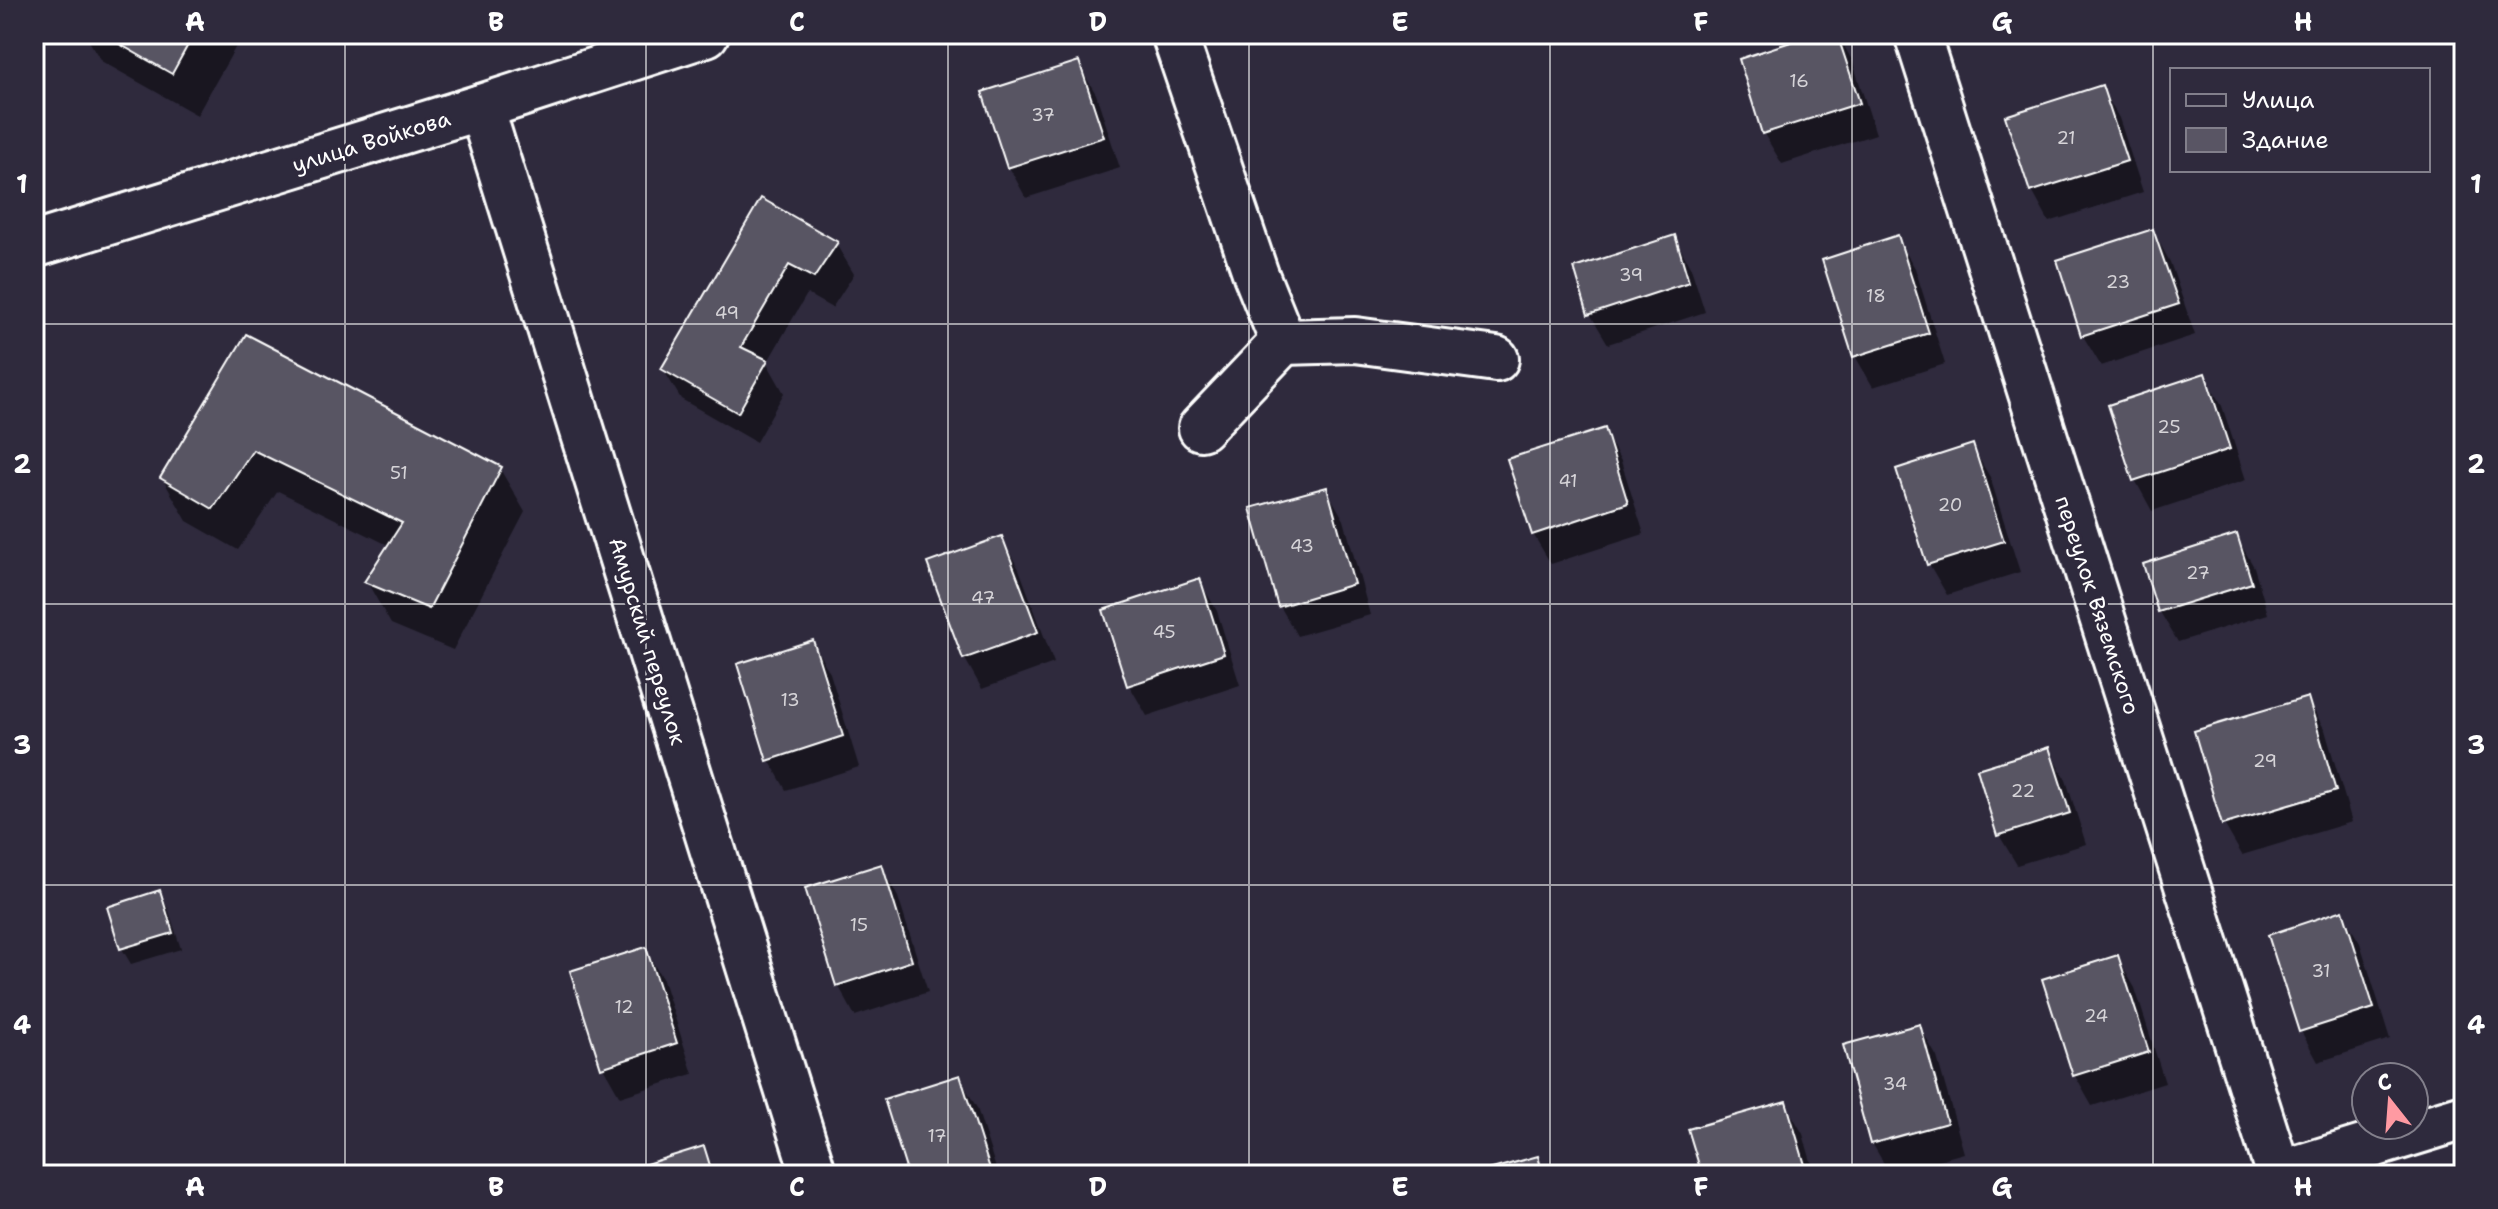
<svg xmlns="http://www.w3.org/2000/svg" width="2498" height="1209" viewBox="0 0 2498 1209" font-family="'Shantell Sans',sans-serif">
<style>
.shadow{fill:#0007}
.building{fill:#595564;stroke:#fff;stroke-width:2}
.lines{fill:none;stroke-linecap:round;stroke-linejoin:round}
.minor-casing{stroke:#fff;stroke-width:50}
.minor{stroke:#2f2a3d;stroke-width:44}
.grid{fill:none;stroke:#fff;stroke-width:2;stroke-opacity:0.55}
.labels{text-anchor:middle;stroke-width:6;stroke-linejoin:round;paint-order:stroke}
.number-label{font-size:18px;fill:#d6d4d8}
.street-label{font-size:22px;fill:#fff;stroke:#2f2a3d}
.neatline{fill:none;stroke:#fff;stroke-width:3}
.grid-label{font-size:26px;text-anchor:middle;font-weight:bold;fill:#fff}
</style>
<rect width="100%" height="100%" fill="#2f2a3d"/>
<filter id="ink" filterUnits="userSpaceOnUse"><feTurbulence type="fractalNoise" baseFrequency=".0125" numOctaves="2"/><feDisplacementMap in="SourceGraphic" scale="16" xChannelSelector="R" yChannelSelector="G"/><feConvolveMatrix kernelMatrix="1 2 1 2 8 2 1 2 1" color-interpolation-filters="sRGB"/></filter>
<g filter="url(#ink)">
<g class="shadow">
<polygon points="85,34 243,34 197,115 101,61"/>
<polygon points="1355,34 1384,34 1359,42"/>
<polygon points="1821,34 1837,34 1852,60 1876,134 1782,164 1764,134 1741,60"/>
<polygon points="1989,34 2007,34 1992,39"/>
<polygon points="1078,64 1096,94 1120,168 1026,198 1009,167"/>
<polygon points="2101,87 2119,118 2143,192 2049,222 2032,191"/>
<polygon points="762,200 836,244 854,274 832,308 807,294 767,363 784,393 756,442 681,399 663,369"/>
<polygon points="2153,231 2170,262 2195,335 2101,366 2083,336 2059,262"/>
<polygon points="1674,237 1691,268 1705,312 1608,344 1590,314"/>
<polygon points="1897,238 1915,268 1945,364 1873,387 1855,356"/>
<polygon points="246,337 500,469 525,512 453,650 391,624 367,582 390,546 278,491 238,550 187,521 162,478"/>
<polygon points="2204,376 2222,406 2246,480 2152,511 2135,480"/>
<polygon points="1604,430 1621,461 1644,534 1551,564 1533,534"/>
<polygon points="1972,447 1990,477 2020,572 1947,595 1929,564"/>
<polygon points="1326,489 1344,520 1370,615 1297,636 1280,606"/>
<polygon points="2236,536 2254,567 2268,614 2178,642 2160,612 2145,565"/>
<polygon points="1001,538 1019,569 1054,663 982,689 965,659 930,565"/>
<polygon points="1199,580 1217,611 1240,685 1147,716 1129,685"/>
<polygon points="812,642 830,673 859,767 786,790 769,760"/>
<polygon points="2307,699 2325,730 2352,822 2242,855 2224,824"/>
<polygon points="2048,750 2066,780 2086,844 2017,865 1999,835"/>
<polygon points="881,866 898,897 928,992 855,1016 838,985"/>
<polygon points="159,893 168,908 181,949 131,964 122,949 109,908"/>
<polygon points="2342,913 2360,943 2390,1039 2318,1062 2301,1031"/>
<polygon points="645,949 663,980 693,1074 620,1097 603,1067"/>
<polygon points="2117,957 2135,988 2165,1083 2092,1106 2075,1076 2044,980"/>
<polygon points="1919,1026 1937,1057 1964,1153 1890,1174 1872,1143"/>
<polygon points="959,1077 977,1108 998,1175 910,1175"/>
<polygon points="1785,1103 1803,1134 1815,1175 1704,1175"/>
<polygon points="703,1149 718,1175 631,1175"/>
</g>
<g class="building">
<polygon points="102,34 194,34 172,74"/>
<polygon points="1815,34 1837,34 1860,103 1762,134 1739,59"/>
<polygon points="1079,61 1104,137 1007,168 982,92"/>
<polygon points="2102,85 2127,161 2030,192 2005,116"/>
<polygon points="761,198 838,242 814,278 789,265 741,347 768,360 738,413 661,369"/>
<polygon points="2153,229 2179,304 2081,336 2057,260"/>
<polygon points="1675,235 1689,282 1588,315 1574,268"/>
<polygon points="1898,235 1929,333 1853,357 1822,260"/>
<polygon points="246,334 502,467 429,609 364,582 402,523 253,450 213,509 160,478"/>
<polygon points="2205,373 2230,449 2133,481 2108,405"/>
<polygon points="1605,428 1628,503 1532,535 1507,459"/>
<polygon points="1973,444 2004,541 1927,565 1896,469"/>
<polygon points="1327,487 1354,584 1278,607 1250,508"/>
<polygon points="2237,534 2252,583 2158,612 2143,564"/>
<polygon points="1002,536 1038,632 963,659 927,563"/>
<polygon points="1200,578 1224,654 1127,686 1103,610"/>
<polygon points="813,640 843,736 767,761 737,664"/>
<polygon points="2308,697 2336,791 2222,825 2194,731"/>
<polygon points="2049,747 2070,813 1997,836 1977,769"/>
<polygon points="882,864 912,961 836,986 805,888"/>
<polygon points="160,890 173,933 120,949 107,907"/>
<polygon points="2343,910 2374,1008 2299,1032 2268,935"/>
<polygon points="646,947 677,1043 601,1068 570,971"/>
<polygon points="2118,955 2149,1052 2073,1076 2042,979"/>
<polygon points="1920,1024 1947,1123 1870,1144 1843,1045"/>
<polygon points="960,1075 991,1172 982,1175 908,1175 884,1099"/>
<polygon points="1786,1101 1808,1175 1702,1175 1688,1129"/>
<polygon points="704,1146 713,1175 629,1175 627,1170"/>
<polygon points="1538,1156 1543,1175 1471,1175"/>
</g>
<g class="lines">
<defs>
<g id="minor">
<polyline points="1174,34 1256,275 1283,342"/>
<polyline points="1917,34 2279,1175"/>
<polyline points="481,107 814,1175"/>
<polyline points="34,245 481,107 706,34"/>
<polyline points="1201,428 1283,342 1355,340 1496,359"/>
<polyline points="2275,1175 2464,1117"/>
</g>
</defs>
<use href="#minor" class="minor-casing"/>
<use href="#minor" class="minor"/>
</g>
</g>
<path class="grid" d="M345,34V1175M646,34V1175M948,34V1175M1249,34V1175M1550,34V1175M1852,34V1175M2153,34V1175M34,324H2464M34,604H2464M34,885H2464"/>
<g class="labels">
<g class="number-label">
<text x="1799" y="87">16</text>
<text x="1043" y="121">37</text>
<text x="2066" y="144">21</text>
<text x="1631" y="281">39</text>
<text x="2118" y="288">23</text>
<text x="1876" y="302">18</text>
<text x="727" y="319">49</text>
<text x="2169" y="433">25</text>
<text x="399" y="479">51</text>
<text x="1568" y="487">41</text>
<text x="1950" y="511">20</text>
<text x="1302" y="552">43</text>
<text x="2198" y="579">27</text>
<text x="983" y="604">47</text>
<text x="1164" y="638">45</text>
<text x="790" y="706">13</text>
<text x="2265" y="767">29</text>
<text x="2023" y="797">22</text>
<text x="859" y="931">15</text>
<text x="2321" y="977">31</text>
<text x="624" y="1013">12</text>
<text x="2096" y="1022">24</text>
<text x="1895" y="1090">34</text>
<text x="937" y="1142">17</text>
</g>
<g class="street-label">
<text transform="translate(371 141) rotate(-17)" y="8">улица Войкова</text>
<text transform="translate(2098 605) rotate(72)" y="8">переулок Вяземского</text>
<text transform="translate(648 641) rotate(73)" y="8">Амурский переулок</text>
</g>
</g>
<rect width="2498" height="1209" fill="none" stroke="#2f2a3d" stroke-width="88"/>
<rect x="2170" y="68" width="260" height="104" fill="#2f2a3d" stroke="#827f8b" stroke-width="2"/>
<rect x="2186" y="94" width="40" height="12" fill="#2f2a3d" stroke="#827f8b" stroke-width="2"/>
<text x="2242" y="108" font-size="24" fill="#ffffff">Улица</text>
<rect x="2186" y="128" width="40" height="24" fill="#595564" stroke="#827f8b" stroke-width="2"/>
<text x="2242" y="148" font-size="24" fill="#ffffff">Здание</text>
<g transform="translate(2390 1101) rotate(343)"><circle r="38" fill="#2f2a3d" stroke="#827f8b" stroke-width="2"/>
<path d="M0-6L14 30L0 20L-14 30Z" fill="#ff9aa2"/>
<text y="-12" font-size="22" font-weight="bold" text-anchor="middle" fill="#ffffff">С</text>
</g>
<rect x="44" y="44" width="2410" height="1121" class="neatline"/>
<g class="grid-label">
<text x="195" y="31">A</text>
<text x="496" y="31">B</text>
<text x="797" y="31">C</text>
<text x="1098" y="31">D</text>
<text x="1400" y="31">E</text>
<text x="1701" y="31">F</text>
<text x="2002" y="31">G</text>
<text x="2303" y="31">H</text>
<text x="22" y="193">1</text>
<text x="2476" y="193">1</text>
<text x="22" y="473">2</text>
<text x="2476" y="473">2</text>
<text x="22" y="754">3</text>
<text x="2476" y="754">3</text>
<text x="22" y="1034">4</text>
<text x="2476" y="1034">4</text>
<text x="195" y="1196">A</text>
<text x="496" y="1196">B</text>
<text x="797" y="1196">C</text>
<text x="1098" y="1196">D</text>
<text x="1400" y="1196">E</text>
<text x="1701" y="1196">F</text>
<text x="2002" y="1196">G</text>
<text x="2303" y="1196">H</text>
</g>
</svg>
